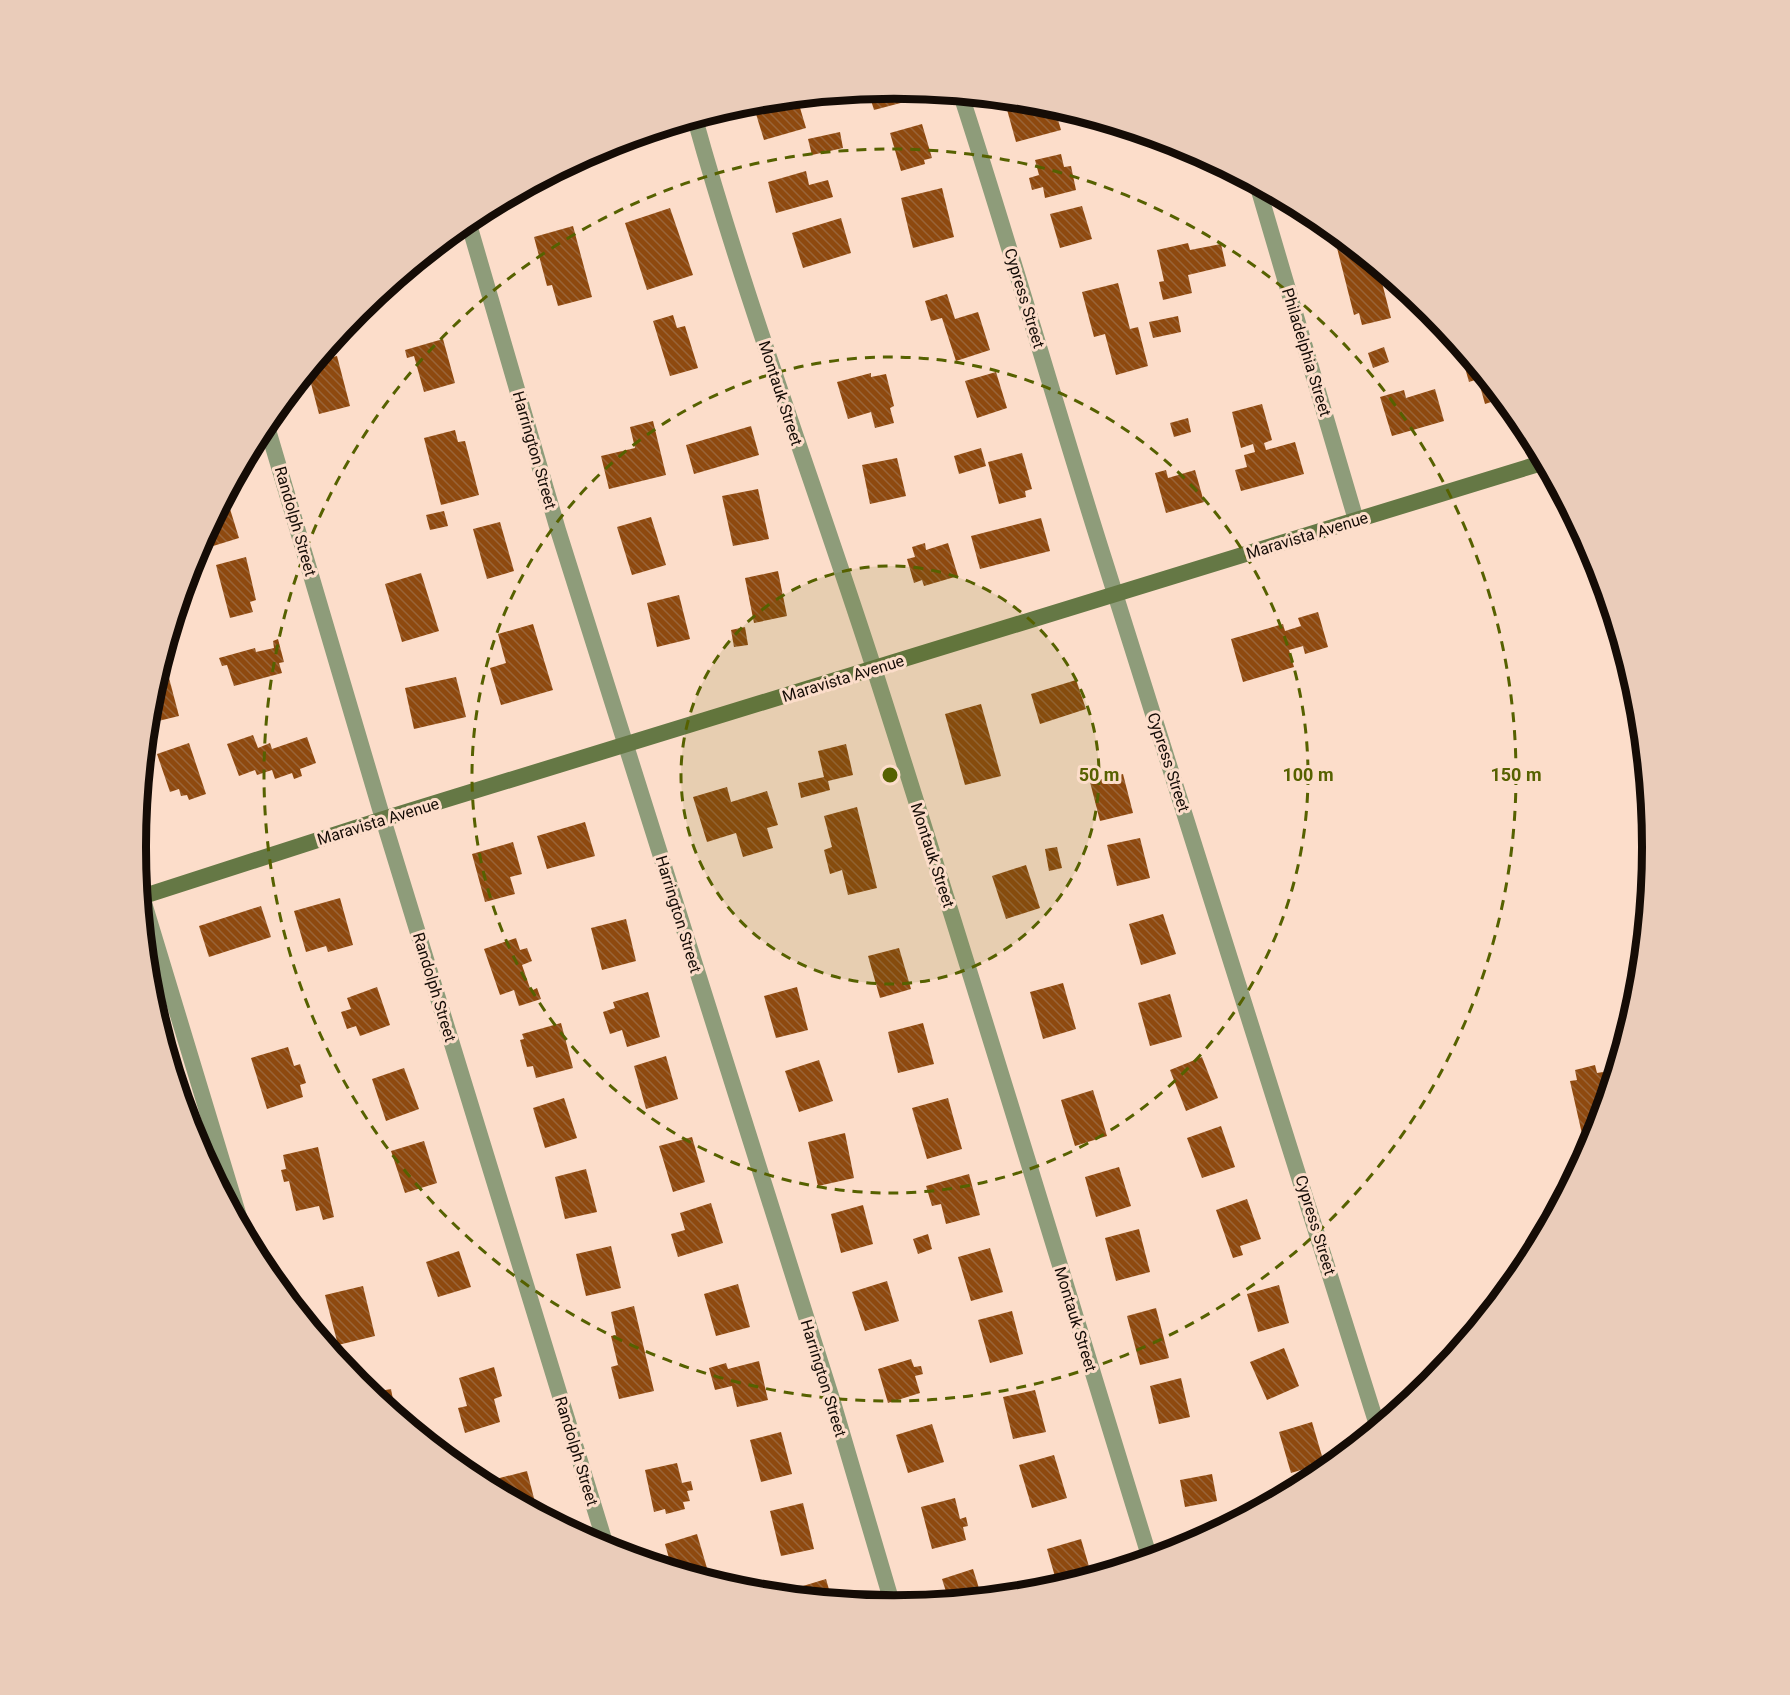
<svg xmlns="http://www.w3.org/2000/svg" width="1790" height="1695" viewBox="0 0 1790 1695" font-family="Roboto,sans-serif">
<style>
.building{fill:url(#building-back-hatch)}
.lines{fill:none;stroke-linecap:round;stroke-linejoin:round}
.minor{stroke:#8e9c7a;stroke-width:16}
.tertiary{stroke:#8e9c7a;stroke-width:16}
.secondary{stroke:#657845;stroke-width:16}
.ring{fill:none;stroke:#566100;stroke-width:3;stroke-dasharray:10 8}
.labels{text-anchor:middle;stroke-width:6;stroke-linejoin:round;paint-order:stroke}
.street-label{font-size:16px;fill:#150c06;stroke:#fcddca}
.rim{fill:none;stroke:#150c06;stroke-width:8}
.centre{fill:#566100;stroke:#fcddca;stroke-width:3}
.ring-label{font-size:18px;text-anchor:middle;font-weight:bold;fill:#566100;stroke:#fcddca;stroke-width:6;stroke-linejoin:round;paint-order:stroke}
</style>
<defs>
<pattern id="building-back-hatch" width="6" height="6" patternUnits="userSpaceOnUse" patternTransform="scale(1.5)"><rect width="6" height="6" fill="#8e490f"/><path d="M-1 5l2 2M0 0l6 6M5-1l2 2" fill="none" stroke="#996438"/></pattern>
</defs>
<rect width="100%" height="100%" fill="#fcddca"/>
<g class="building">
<polygon points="895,89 909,90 912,100 874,110 868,91"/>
<polygon points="798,101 806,128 764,140 756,114"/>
<polygon points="1024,101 1054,106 1061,130 1016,142 1006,106"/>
<polygon points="922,124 932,158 924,160 925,164 901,171 890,133"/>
<polygon points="840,132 843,148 812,155 808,139"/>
<polygon points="1061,154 1064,167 1071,166 1076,190 1045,198 1043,187 1032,190 1029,178 1039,175 1035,160"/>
<polygon points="806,171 809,185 828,180 833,197 776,213 768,182"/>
<polygon points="942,188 954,237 913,248 901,198"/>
<polygon points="1082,206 1092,239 1060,248 1050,214"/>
<polygon points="670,208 693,275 647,290 625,223"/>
<polygon points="841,218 851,253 803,268 792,233"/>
<polygon points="573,226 592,297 558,306 552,285 547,286 534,237"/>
<polygon points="1343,238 1378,267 1391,318 1362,325 1359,313 1354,315 1335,240"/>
<polygon points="1188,243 1190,250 1221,244 1226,266 1188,275 1192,293 1163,300 1159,282 1164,281 1157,250"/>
<polygon points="1118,283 1130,329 1138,327 1148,366 1116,375 1105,334 1094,337 1082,292"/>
<polygon points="947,294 955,319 978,312 990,350 956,361 942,318 931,321 925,301"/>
<polygon points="673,315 677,328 685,326 698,368 670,376 653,321"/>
<polygon points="1178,316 1181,332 1153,338 1149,322"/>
<polygon points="443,339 455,383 424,392 414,356 407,358 405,350"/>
<polygon points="1458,343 1503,398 1485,404 1478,379 1469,382"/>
<polygon points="1384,347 1389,362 1373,368 1368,353"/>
<polygon points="337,356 350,406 319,414 308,372 317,361"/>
<polygon points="996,372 1007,408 977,418 965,381"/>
<polygon points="871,373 871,377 886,374 894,406 890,408 894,423 875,428 871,412 848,419 837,382"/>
<polygon points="1435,389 1444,421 1392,436 1380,397 1404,390 1406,398"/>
<polygon points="1262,404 1272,440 1264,443 1266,450 1295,442 1304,474 1241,491 1235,470 1247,467 1244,455 1255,452 1253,444 1241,448 1232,412"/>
<polygon points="1188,418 1191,432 1174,437 1170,423"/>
<polygon points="653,421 666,475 609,489 601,456 635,448 630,427"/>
<polygon points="751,426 759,455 694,474 686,445"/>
<polygon points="455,430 458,442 465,441 479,495 441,505 424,438"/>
<polygon points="981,448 986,466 959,474 954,456"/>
<polygon points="1022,453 1032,489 1025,491 1026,497 999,504 988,462"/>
<polygon points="897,458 906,496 870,504 862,465"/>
<polygon points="1166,470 1168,478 1195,470 1204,502 1166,513 1155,473"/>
<polygon points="758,489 769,539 733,546 722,496"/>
<polygon points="226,496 239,538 197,551"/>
<polygon points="444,511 448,526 430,530 426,515"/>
<polygon points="651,517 666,565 632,575 617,527"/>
<polygon points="1041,518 1050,551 980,569 971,536"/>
<polygon points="500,522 514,571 487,579 473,529"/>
<polygon points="925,543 926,550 948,543 958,576 924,586 922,580 914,583 907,559 915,557 912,547"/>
<polygon points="246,557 256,600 250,602 253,612 230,618 216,565"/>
<polygon points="778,571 787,616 754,623 745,578"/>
<polygon points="421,573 439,631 402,642 385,584"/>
<polygon points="679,595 690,639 657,647 647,603"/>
<polygon points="1318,612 1328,647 1305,654 1303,646 1289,650 1294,667 1243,682 1231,639 1283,624 1285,631 1301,626 1298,618"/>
<polygon points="533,624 553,690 501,705 490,668 506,663 498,634"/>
<polygon points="745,627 748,645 734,647 731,630"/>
<polygon points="278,639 284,662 279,663 282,673 234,686 227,665 222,666 219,658 255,648 256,652 274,648 273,641"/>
<polygon points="456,677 466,717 414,729 405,688"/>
<polygon points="169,678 179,716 150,723 151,699 156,682"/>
<polygon points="1076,680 1086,709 1040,724 1031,694"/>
<polygon points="981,704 1001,776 965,785 945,714"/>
<polygon points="253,735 258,748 270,743 272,749 307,737 316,763 300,769 302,776 294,779 292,773 275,779 272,770 257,775 255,770 239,776 227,744"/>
<polygon points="189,743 206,794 189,800 187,795 181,796 179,789 170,792 157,754"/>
<polygon points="846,744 853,775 828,781 830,790 801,798 798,783 824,777 818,751"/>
<polygon points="1123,774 1133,813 1100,821 1090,782"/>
<polygon points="727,787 731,802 767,791 778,825 767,828 773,848 743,857 736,833 707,842 693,797"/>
<polygon points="857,807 877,888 848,895 842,870 830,874 824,850 832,847 824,816"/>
<polygon points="585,822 595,856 547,869 537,836"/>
<polygon points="1140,838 1150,878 1117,886 1107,845"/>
<polygon points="513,842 522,874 510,877 515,894 485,902 472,854"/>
<polygon points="1057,847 1062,868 1049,871 1045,849"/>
<polygon points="1026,865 1040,908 1006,919 992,876"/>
<polygon points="340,898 353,945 328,952 326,946 306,952 294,911"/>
<polygon points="261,906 271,937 209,957 199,926"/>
<polygon points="1163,914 1176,954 1141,965 1129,924"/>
<polygon points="626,919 636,961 602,970 591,928"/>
<polygon points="516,938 520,950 527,948 532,961 522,965 531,991 537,988 541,999 519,1006 514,990 500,995 484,949"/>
<polygon points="899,948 911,989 880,998 868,956"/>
<polygon points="1063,983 1076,1029 1043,1039 1030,992"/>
<polygon points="377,987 390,1025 360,1036 356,1026 347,1029 341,1012 351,1009 347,998"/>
<polygon points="797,987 808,1030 776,1038 764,996"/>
<polygon points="648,992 660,1037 627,1047 622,1030 610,1034 603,1012 615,1008 613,1002"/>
<polygon points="1170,994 1182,1037 1150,1046 1138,1003"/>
<polygon points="561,1023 573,1068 536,1078 533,1066 527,1067 520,1040 524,1039 522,1034"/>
<polygon points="923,1023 934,1064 898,1073 888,1032"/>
<polygon points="288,1047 294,1066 300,1064 306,1083 300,1085 303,1097 267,1109 251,1058"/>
<polygon points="666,1056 678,1099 646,1109 634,1066"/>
<polygon points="1202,1057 1218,1098 1186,1111 1170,1070"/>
<polygon points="819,1060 833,1101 799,1112 785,1071"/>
<polygon points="1595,1065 1597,1073 1603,1072 1609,1096 1598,1131 1582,1134 1570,1081 1577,1080 1575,1070"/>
<polygon points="404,1068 419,1109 386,1121 372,1079"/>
<polygon points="1093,1090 1107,1136 1075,1146 1061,1100"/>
<polygon points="564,1098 577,1138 545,1148 533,1108"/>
<polygon points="948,1098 962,1149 927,1159 912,1108"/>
<polygon points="1221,1126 1235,1167 1202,1178 1187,1138"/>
<polygon points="845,1133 854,1178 818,1186 808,1142"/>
<polygon points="692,1137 705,1182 673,1192 659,1146"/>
<polygon points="424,1141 437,1183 405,1193 391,1151"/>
<polygon points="318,1147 334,1217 323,1220 319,1206 296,1211 289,1181 284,1182 281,1170 286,1169 283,1155"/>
<polygon points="1119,1167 1131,1206 1096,1217 1085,1177"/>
<polygon points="586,1169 597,1212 565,1219 555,1177"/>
<polygon points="969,1174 980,1215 946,1224 941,1204 932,1206 926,1186"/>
<polygon points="1247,1199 1261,1239 1240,1246 1243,1255 1233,1258 1216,1210"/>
<polygon points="711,1203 723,1243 678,1257 671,1234 685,1230 680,1213"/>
<polygon points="863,1205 873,1244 841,1253 831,1214"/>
<polygon points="1139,1229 1150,1272 1116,1281 1105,1238"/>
<polygon points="928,1234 932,1249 918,1254 913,1239"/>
<polygon points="611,1246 621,1288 586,1296 576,1254"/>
<polygon points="990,1248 1003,1292 971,1301 958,1257"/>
<polygon points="459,1251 471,1287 438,1297 426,1262"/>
<polygon points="887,1281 899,1321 865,1331 852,1292"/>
<polygon points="738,1284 750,1327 716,1336 704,1294"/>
<polygon points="1279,1285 1289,1323 1258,1332 1247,1294"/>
<polygon points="363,1286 375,1336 338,1345 325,1295"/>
<polygon points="634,1306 654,1391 619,1399 611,1367 618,1365 611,1336 616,1335 611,1312"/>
<polygon points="1156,1308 1169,1358 1140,1365 1127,1316"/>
<polygon points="1012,1311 1023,1354 990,1363 978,1320"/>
<polygon points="1284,1348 1299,1386 1267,1400 1250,1362"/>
<polygon points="911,1359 914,1367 921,1366 923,1374 915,1376 920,1393 888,1403 878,1369"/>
<polygon points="759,1361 768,1400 737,1407 732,1386 715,1390 709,1368 726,1363 728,1369"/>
<polygon points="494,1367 502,1396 494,1399 500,1422 465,1433 458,1408 467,1406 459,1378"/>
<polygon points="1181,1378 1190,1417 1159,1424 1150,1386"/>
<polygon points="391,1389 396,1415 369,1393"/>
<polygon points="1035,1390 1046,1432 1013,1439 1003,1397"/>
<polygon points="1312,1422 1324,1463 1291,1473 1279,1432"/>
<polygon points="932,1424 944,1462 908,1473 896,1435"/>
<polygon points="781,1432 792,1474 761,1482 750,1440"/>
<polygon points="1054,1455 1067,1498 1032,1508 1019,1465"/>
<polygon points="677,1463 682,1483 691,1481 693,1490 687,1491 690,1501 683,1502 685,1509 666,1514 665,1509 654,1512 645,1470"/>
<polygon points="527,1471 537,1510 534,1511 495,1490 492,1480"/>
<polygon points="1212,1474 1217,1501 1185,1507 1180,1480"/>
<polygon points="955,1498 960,1519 966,1517 968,1526 963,1527 966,1540 932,1549 921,1507"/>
<polygon points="803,1503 814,1549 781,1556 770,1511"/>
<polygon points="1225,1521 1227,1527 1197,1542 1194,1529"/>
<polygon points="697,1534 709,1575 699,1578 672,1569 665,1544"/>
<polygon points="1081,1539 1092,1577 1058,1587 1047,1549"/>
<polygon points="973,1569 982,1598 949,1601 942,1579"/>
<polygon points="826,1579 832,1600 796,1597 793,1589"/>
</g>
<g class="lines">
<g class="minor">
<path d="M961,95C1012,251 1056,408 1106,565C1196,853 1289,1140 1378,1428"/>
<path d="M695,119C745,299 811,475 869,653C966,954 1057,1257 1150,1559"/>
<polyline points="1257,184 1356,520"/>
<polyline points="468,221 558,530 832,1399 893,1606"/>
<polyline points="266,423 383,819"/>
<polyline points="141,893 244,1233"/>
</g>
<polyline class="tertiary" points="383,819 607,1549"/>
<polyline class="secondary" points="141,897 383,819 1545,462"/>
</g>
<circle cx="890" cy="775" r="209" fill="#566100" fill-opacity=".12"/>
<g class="ring">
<circle cx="890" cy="775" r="209"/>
<circle cx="890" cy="775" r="418"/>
<circle cx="890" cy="775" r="626"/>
</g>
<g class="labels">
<g class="street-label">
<text transform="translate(1025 298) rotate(73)" y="6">Cypress Street</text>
<text transform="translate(1307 352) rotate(73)" y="6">Philadelphia Street</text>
<text transform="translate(781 393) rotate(72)" y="6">Montauk Street</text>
<text transform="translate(535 450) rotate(74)" y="6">Harrington Street</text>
<text transform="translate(296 521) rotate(74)" y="6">Randolph Street</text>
<text transform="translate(1307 535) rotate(-17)" y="6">Maravista Avenue</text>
<text transform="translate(843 678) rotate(-17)" y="6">Maravista Avenue</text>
<text transform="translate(1169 762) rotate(72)" y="6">Cypress Street</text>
<text transform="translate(378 821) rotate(-17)" y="6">Maravista Avenue</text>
<text transform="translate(933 855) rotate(72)" y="6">Montauk Street</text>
<text transform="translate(679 914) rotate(73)" y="6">Harrington Street</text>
<text transform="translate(435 987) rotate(73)" y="6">Randolph Street</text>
<text transform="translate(1316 1225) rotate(73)" y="6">Cypress Street</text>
<text transform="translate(1076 1319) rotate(73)" y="6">Montauk Street</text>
<text transform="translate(824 1378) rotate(73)" y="6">Harrington Street</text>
<text transform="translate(577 1451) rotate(73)" y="6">Randolph Street</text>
</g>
</g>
<path d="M0 0H1790V1695H0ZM146 847a748 748 0 1 1 1496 0a748 748 0 1 1-1496 0Z" fill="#eaccba" fill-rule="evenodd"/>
<path class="rim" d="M146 847a748 748 0 1 1 1496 0a748 748 0 1 1-1496 0Z"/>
<circle cx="890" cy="775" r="9" class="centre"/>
<g class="ring-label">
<text x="1099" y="781">50 m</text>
<text x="1308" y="781">100 m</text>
<text x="1516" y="781">150 m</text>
</g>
</svg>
